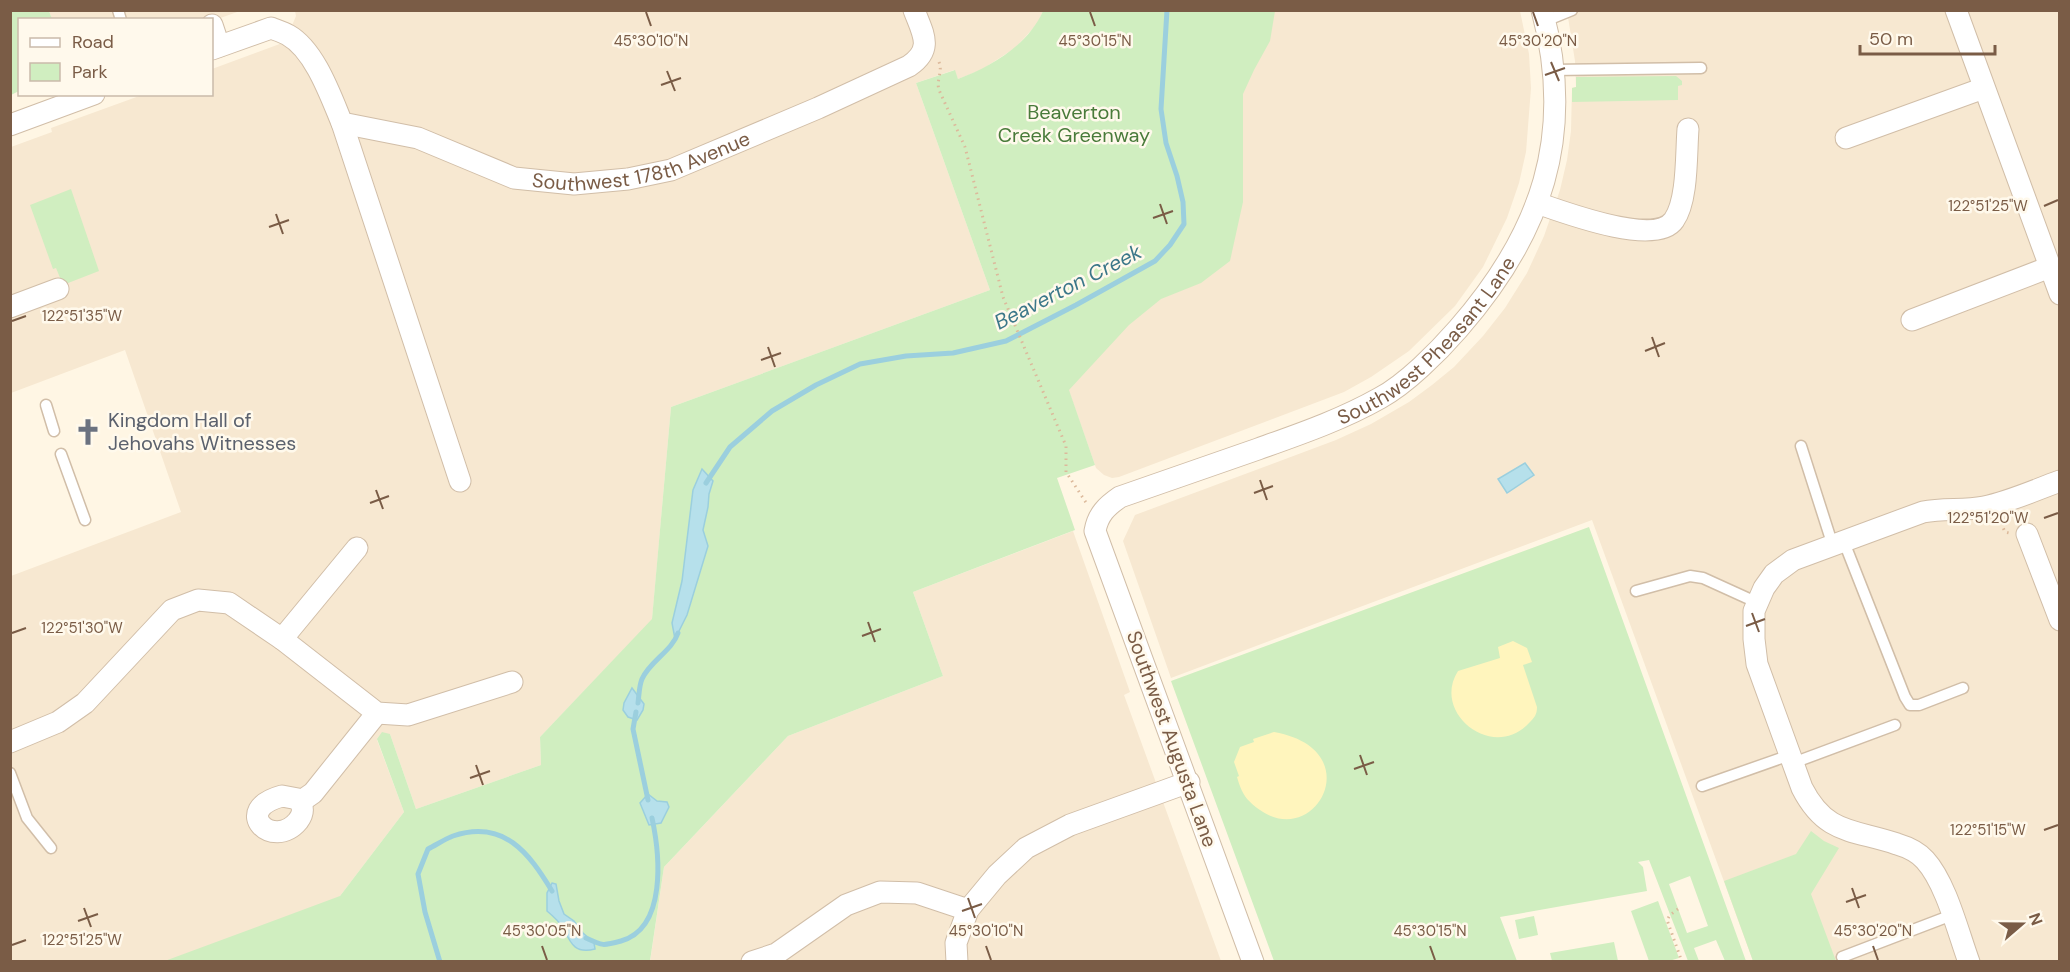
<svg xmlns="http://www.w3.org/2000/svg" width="2070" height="972" viewBox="0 0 2070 972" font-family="'DM Sans',sans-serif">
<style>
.residential{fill:#f7e8d1}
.green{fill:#d0eec0;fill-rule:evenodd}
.sand{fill:#fff5bd}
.water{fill:#b6e0eb;stroke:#9bcfde;stroke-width:1.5}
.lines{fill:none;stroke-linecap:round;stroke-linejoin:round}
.stream{stroke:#9bcfde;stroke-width:5}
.service-casing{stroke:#d1bea8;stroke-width:13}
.minor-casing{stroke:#d1bea8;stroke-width:23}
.path{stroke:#dcb99b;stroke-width:3;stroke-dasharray:1.5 4.5;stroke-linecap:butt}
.service{stroke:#fff;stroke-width:10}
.minor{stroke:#fff;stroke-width:21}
.ticks{fill:none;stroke:#7a5c46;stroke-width:2}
.labels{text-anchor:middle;stroke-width:5;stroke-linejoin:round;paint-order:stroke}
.park-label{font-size:20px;fill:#497b3a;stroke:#fff9ec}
.street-label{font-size:20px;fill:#7a5c46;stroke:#fff9ec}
.worship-label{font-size:20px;fill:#5b616d;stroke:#fff9ec;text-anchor:start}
.water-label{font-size:21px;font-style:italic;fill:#3b7789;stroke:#fff9ec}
.ticks-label{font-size:15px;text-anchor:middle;fill:#7a5c46;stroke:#fff9ec;stroke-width:5;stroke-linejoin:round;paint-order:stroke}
</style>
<rect width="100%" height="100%" fill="#fff6e4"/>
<g class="residential">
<polygon points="49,11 240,11 212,21 52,19"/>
<polygon points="295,11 1043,11 1037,24 1015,48 981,70 958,79 954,70 916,83 990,290 671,407 652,620 540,737 541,765 416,809 390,734 377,740 404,812 340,896 330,961 11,961 11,576 181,512 125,350 11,393 11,147 52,132 51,128 142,95 212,94 212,69 285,42 296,16"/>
<polygon points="1168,11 1520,11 1529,54 1531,88 1526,152 1519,183 1507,218 1483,267 1455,306 1409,351 1371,377 1344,392 1119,477 1112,478 1104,475 1096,468 1048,332"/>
<polygon points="1567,11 2059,11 2059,961 1753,961 1592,520 1171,678 1123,541 1135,515 1336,440 1371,424 1409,402 1432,385 1454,367 1483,336 1505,308 1527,273 1544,236 1560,190 1567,160 1571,131 1572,88 1576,87 1575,61"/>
<polygon points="1073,531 1130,692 1124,695 1221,961 650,962 664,867 788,736 943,676 913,592"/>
</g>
<g class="green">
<polygon points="11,10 49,11 52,19 20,20 19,91 11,95"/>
<path d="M1043,11H1275L1270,41L1254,70L1243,94V202L1230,261L1201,283L1161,299L1129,325L1069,390L1095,465L1057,478L1075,530L913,592L943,676L788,736L664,867L650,961L162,962L340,896L404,812L377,739L382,732L390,734L416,809L541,765L540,737L652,619L671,407L990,290L916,83L955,70L958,79C992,66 1028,45 1043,11Z"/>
<polygon points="1676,76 1682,81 1682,85 1678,86 1678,100 1572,102 1572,88 1576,87 1576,77"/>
<polygon points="71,189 99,271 63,285 56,268 53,269 30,205"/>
<path d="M1589,527L1746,961H1725L1716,940L1694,948L1699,961H1688L1649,860L1638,862L1643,867L1647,891L1500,917L1517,961H1274L1171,681ZM1690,876L1708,926L1687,933L1669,884Z"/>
<polygon points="1811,831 1824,841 1839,848 1811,894 1836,961 1753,961 1724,881 1796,854"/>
<polygon points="1658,901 1679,958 1669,961 1649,961 1631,911"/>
<polygon points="1534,916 1538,935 1519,939 1515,920"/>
<polygon points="1614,942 1618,961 1552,961 1550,953"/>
</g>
<g class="sand">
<path d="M1513,641L1527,648L1532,662L1523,665L1537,707C1537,715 1534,718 1529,723C1493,762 1431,713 1458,671L1500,658L1498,647Z"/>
<path d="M1274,732C1370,749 1316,850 1260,810C1246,800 1242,794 1237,777L1239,776L1234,762L1240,747L1254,742L1253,739Z"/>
</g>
<g class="water">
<polygon points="1525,463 1534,475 1507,493 1498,479"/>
<polygon points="702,469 713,481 709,494 708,507 703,530 708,546 687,615 675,639 672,623 682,581 693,490"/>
<polygon points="632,688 644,704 643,710 637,720 628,717 623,710 624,703"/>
<polygon points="648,794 657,801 667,802 669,807 661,823 649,825 640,803"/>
<path d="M552,883L556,884L559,901L564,914L574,921L583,933L594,943L595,949C575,954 571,944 563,928C559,921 553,916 547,911V893Z"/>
</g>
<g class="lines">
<g class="stream">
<polyline points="706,483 730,447 772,411 816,385 860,364 906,356 953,353 1006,341 1076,305 1155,261 1170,245 1184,224 1183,202 1177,176 1166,143 1161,109 1167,10"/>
<path d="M638,703C639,696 639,686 642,679C650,661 672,651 678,633"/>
<polyline points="636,712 633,729 648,800"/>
<path d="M586,938C603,946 603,946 621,941C667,928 660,855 652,818"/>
<path d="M440,962L425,912L418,874L428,849C436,845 445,839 453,836C504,819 529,853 552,891"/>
</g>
<defs>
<g id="service">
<polyline points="118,10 121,20"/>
<polyline points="1545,21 1572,10"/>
<polyline points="1552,70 1701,68"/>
<polyline points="46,405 54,431"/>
<polyline points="1801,446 1833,546"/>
<polyline points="61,454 85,520"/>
<polyline points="1844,542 1905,697 1910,705 1919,705 1963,688"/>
<polyline points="1636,591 1690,576 1703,578 1758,603"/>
<polyline points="1793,763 1895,725"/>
<polyline points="10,773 27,818 51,848"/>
<polyline points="1702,786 1790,755"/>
<polyline points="1842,957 1952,915"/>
</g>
<g id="minor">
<polyline points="1956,10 2060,294"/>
<polyline points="212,25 219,46"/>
<path id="s1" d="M212,49L271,28C276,30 283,32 288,35C315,50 331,97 342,123L418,138L514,178L574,184L628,179L671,170L818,108L909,66C934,49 923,34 914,10"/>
<polyline points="342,123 460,481"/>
<polyline points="10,125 94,94"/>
<polyline points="1846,138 1984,88"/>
<path d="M1537,203C1563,212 1656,247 1674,220C1688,200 1686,154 1688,129"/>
<polyline points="10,307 58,289"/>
<polyline points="1912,320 2050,267"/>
<polyline points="2027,534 2060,620"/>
<polyline points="357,548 282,639 377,713 408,715 512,682"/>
<polyline points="10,742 58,722 85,703 172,610 198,600 229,603 282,639"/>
<path d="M282,796L298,799C304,807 304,813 298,821C273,851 230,810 282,796Z"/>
<polyline points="300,802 313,793 377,713"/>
<polyline points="752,962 776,954 846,905 880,892 917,893 968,910"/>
<polyline points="957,962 956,943 968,910 997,875 1026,848 1070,825 1189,782"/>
<path id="s2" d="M1253,962L1095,531C1098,514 1107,506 1120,497C1166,481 1212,465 1258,449C1300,434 1341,420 1380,398C1406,384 1438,352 1458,329C1541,234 1576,136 1542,10"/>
<path d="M1969,962C1958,932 1946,883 1925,860C1918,852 1907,847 1897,844C1853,829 1826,835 1802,788L1757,664L1754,639V611L1764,588L1774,574L1793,560L1923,512C1944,508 1964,511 1984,507C2009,502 2035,490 2060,481"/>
</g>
</defs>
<use href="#service" class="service-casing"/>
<use href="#minor" class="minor-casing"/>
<g class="path">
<path d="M939,62C943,72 936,80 939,90L965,147L1003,297L1066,446V472L1087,504"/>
<polyline points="2001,523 2005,532 2009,533"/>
<polyline points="1678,909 1670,915 1667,920 1682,962"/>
</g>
<use href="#service" class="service"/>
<use href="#minor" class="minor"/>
</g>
<path class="ticks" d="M646,12L651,26M1090,12L1095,26M1533,12L1538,26M1551,62L1559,81M667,71L675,91M1545,75L1565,68M661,85L681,78M1160,204L1167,224M2044,206L2058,200M276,214L283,234M1153,218L1173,211M269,227L289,220M12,321L26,316M1652,337L1659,357M768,347L775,367M1645,351L1665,343M761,360L781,353M1260,480L1267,500M376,490L383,509M1254,493L1273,486M370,503L389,496M2044,518L2058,513M1752,613L1759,632M868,622L875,642M1746,626L1765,619M12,633L26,628M862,636L881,629M1360,755L1367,775M476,765L483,785M1354,769L1374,762M470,778L490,771M2044,830L2058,825M1852,888L1859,908M968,898L975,918M1846,902L1866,895M84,908L91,927M962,911L982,904M78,921L98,914M12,945L26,940M542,946L547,960M986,946L991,960M1430,946L1435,960M1873,946L1878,960"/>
<defs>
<symbol id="church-bare" viewBox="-9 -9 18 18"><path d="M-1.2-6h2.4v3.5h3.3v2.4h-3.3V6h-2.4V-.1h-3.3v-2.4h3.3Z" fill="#6b7280" stroke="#fff9ec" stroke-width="2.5" paint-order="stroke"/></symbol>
</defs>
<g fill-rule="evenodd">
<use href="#church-bare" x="69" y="413" width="38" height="38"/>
</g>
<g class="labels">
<g class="park-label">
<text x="1074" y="119">Beaverton<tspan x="1074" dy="23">Creek Greenway</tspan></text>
</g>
<g class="street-label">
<text dy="7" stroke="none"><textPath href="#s1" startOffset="498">Southwest 178th Avenue</textPath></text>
<text dy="7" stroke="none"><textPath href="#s2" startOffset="854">Southwest Pheasant Lane</textPath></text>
<text transform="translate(1172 739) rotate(70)" y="7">Southwest Augusta Lane</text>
</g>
<g class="worship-label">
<text x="108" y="427">Kingdom Hall of<tspan x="108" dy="23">Jehovahs Witnesses</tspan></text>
</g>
<g class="water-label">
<text transform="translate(1068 287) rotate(-27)" y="7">Beaverton Creek</text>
</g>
</g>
<g class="ticks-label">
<text x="651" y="46">45°30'10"N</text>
<text x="1095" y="46">45°30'15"N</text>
<text x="1538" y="46">45°30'20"N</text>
<text x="1988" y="211">122°51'25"W</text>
<text x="82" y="321">122°51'35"W</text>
<text x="1988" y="523">122°51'20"W</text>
<text x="82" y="633">122°51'30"W</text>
<text x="1988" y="835">122°51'15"W</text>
<text x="542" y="936">45°30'05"N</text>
<text x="986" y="936">45°30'10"N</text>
<text x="1430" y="936">45°30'15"N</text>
<text x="1873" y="936">45°30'20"N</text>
<text x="82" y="945">122°51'25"W</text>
</g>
<rect width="2070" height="972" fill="none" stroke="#7a5c46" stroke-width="24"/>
<rect x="18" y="18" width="195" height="78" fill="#fff9ec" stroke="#cabaaa" stroke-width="1.5"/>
<rect x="30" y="38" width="30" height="9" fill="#ffffff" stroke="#cabaaa" stroke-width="1.5"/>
<text x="72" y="48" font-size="18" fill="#7a5c46">Road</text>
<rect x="30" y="63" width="30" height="18" fill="#d0eec0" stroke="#cabaaa" stroke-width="1.5"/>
<text x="72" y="78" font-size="18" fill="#7a5c46">Park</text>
<g transform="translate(2022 924) rotate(70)" stroke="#fff9ec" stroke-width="4.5" paint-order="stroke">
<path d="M0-4.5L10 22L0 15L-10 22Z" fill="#7a5c46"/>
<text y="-9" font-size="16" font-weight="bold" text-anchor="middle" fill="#7a5c46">N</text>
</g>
<path d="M1860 45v9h135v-9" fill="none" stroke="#7a5c46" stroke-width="3"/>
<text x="1869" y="45" font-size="18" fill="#7a5c46" stroke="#fff9ec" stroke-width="4.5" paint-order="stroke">50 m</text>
</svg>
